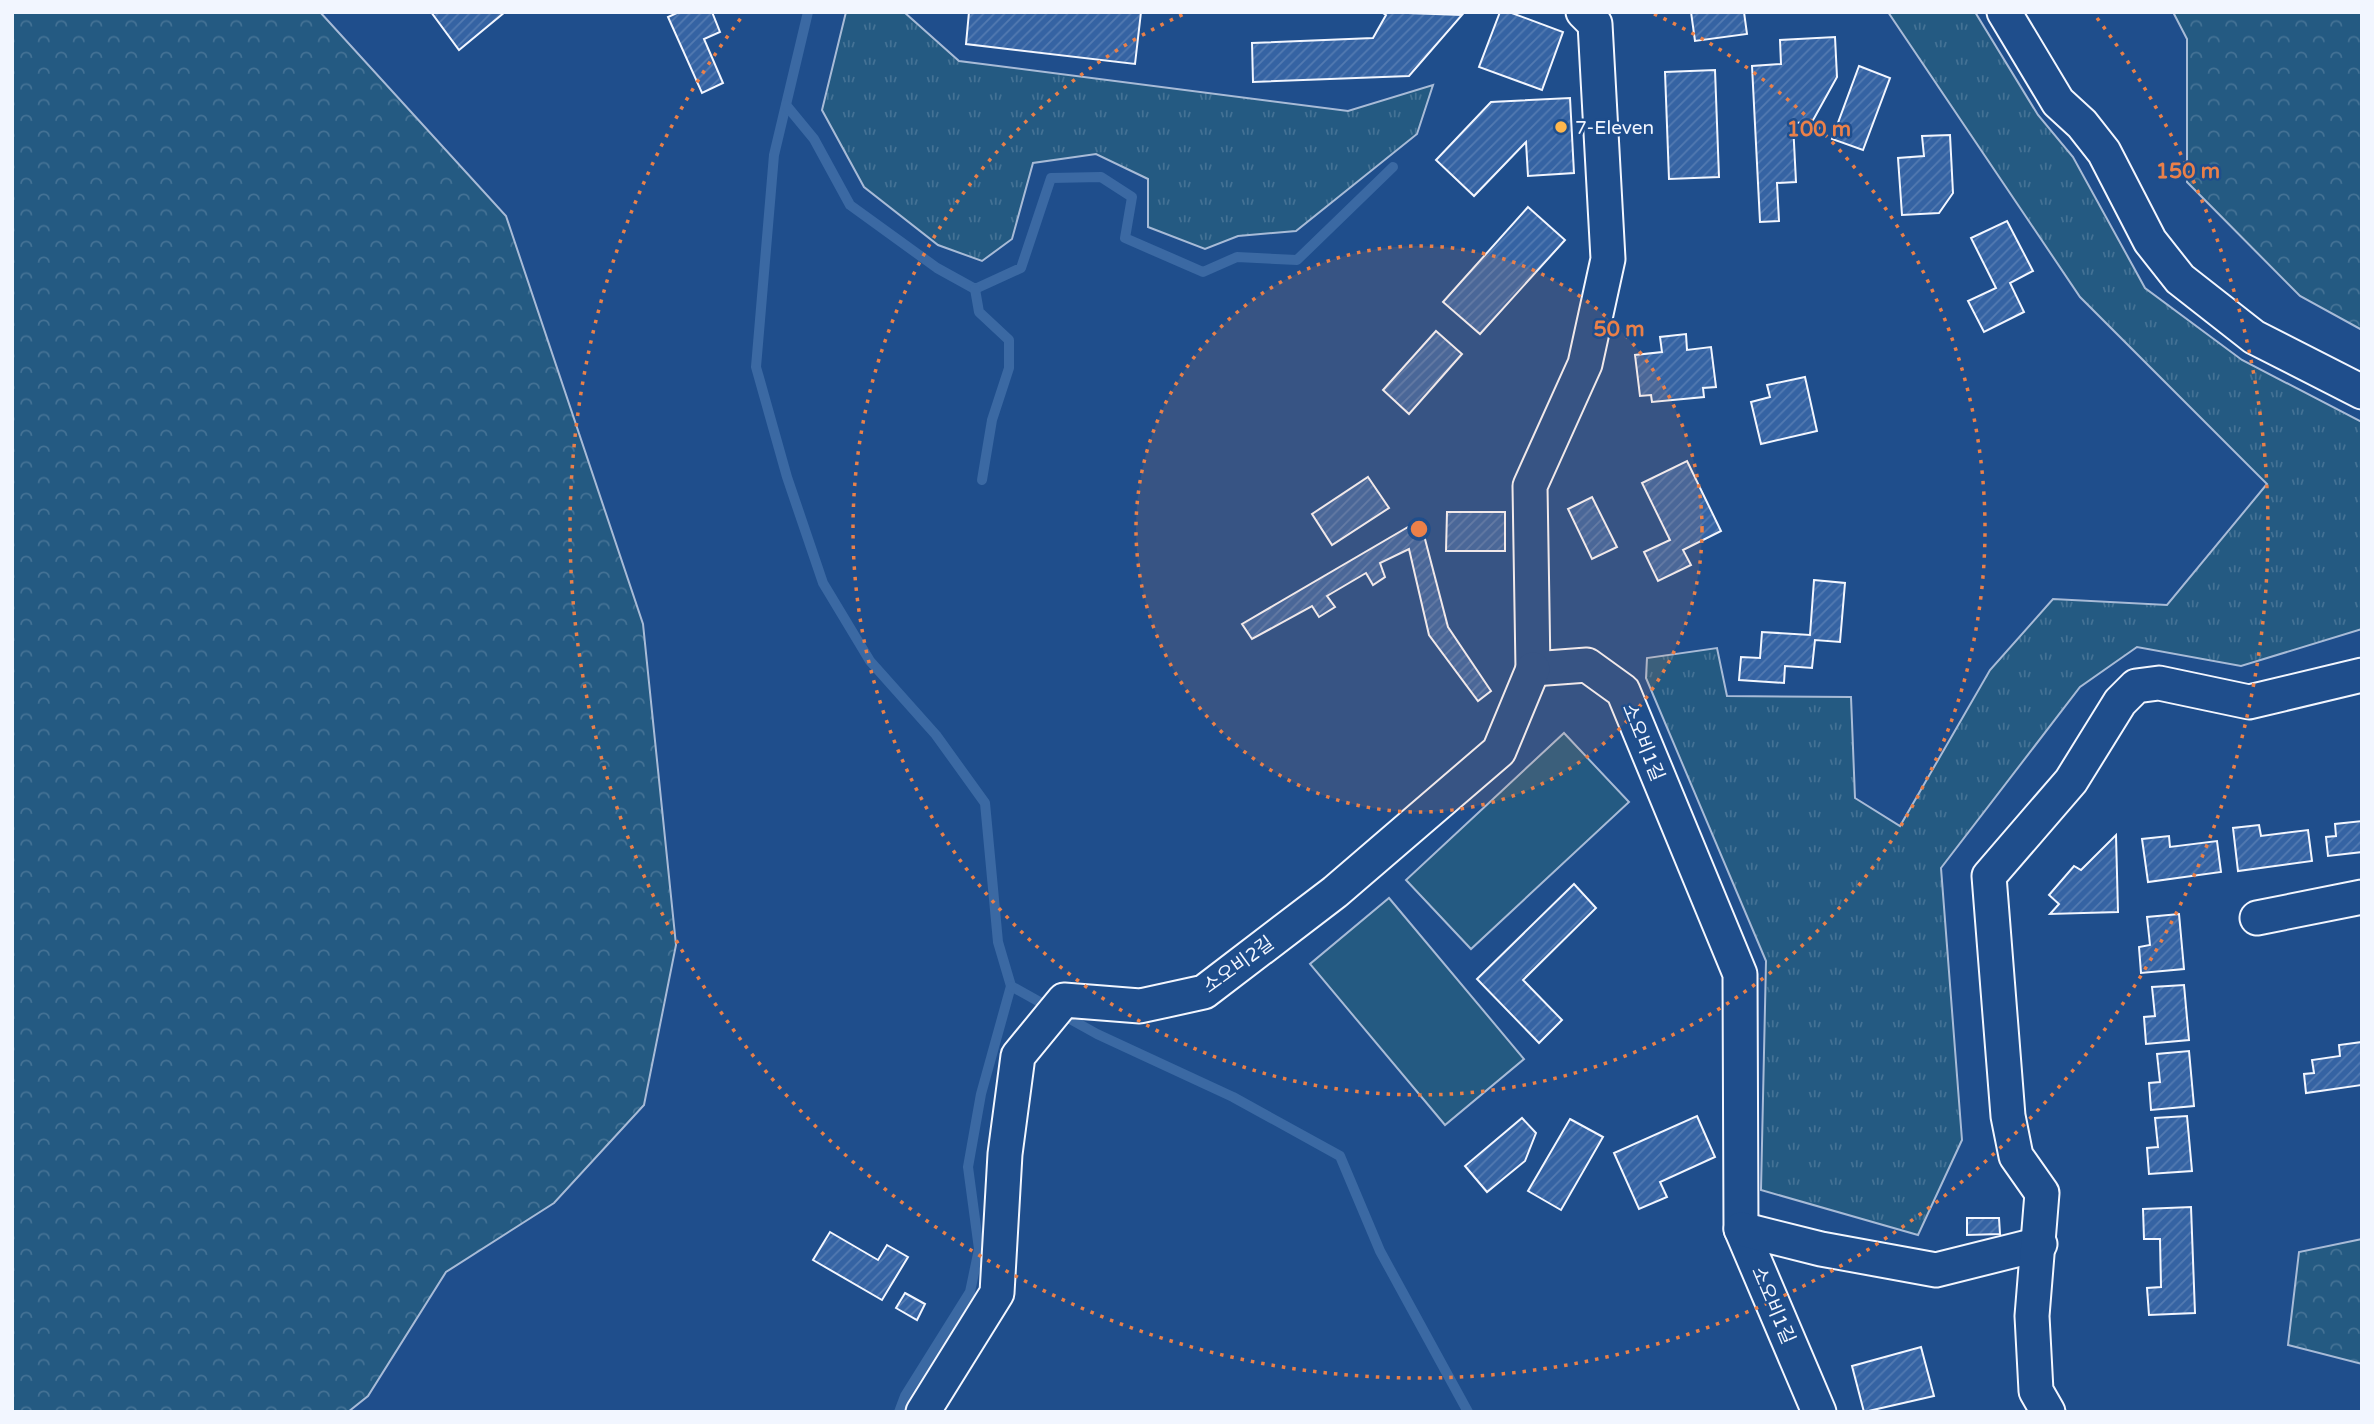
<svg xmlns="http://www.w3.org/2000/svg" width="2374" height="1424" viewBox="0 0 2374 1424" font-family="'Varela Round','Noto Sans KR',sans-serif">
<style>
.grass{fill:url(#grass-tufts);stroke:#a8bbd7;stroke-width:2}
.forest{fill:url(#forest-crowns);stroke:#a8bbd7;stroke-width:2}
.pitch{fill:#245a82;stroke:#a8bbd7;stroke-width:2}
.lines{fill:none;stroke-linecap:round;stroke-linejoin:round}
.stream{stroke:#3b69a3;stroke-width:10}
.building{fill:url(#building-hatch);stroke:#f2f6ff;stroke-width:2}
.minor-casing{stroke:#f2f6ff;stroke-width:37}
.minor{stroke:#1f4e8c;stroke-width:33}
.ring{fill:none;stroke:#ea8049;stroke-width:3.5;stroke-dasharray:3.5 7}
.poi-dot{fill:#ffb74d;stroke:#1f4e8c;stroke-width:2.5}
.labels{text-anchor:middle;stroke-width:5;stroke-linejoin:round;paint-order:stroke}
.poi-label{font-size:19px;fill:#f2f6ff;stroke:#1f4e8c;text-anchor:start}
.street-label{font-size:19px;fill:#f2f6ff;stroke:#1f4e8c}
.centre{fill:#ea8049;stroke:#1f4e8c;stroke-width:3.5}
.ring-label{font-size:21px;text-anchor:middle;font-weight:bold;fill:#ea8049;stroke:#1f4e8c;stroke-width:5;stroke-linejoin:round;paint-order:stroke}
</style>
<defs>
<pattern id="grass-tufts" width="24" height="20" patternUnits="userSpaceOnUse" patternTransform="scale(1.75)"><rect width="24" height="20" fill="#245a82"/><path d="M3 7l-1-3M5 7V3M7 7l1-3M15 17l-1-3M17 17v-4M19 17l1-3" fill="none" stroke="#447295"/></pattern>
<pattern id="forest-crowns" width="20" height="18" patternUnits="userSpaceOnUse" patternTransform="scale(1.75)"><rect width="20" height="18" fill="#245a82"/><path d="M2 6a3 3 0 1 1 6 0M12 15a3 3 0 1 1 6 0" fill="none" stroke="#447295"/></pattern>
<pattern id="building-hatch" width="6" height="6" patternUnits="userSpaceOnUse" patternTransform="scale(1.75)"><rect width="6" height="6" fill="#3563a3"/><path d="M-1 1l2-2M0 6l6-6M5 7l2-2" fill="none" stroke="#537ab1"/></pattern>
</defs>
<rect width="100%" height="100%" fill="#1f4e8c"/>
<g class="grass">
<polygon points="846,12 904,12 959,61 1348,111 1433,85 1417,134 1296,231 1238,236 1205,249 1148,227 1148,179 1096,154 1033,163 1012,239 982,261 938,245 864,187 822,110"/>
<polygon points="1888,12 1975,12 2038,115 2073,157 2145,288 2242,360 2362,422 2362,629 2241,666 2137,647 2080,687 1941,868 1962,1140 1918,1235 1761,1190 1766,961 1646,678 1647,658 1717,648 1727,696 1851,697 1855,798 1900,826 1990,670 2053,599 2167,605 2267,484 2080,297"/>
</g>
<g class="forest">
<polygon points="12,12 320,12 506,216 643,624 676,945 644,1105 554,1203 446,1272 368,1396 348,1412 12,1412"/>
<polygon points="2173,12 2362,12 2362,330 2300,296 2187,182 2187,39"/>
<polygon points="2362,1239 2362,1364 2288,1345 2299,1252"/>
</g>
<g class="pitch">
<polygon points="1564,733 1629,802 1471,949 1406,880"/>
<polygon points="1389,898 1524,1059 1445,1125 1310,964"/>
</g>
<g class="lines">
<g class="stream">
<polyline points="808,12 774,155 756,367 787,477 823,583 870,661 936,735 985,803 998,942 1011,986 981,1094 968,1167 979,1249 970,1292 905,1396 899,1412"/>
<polyline points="786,105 814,139 850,205 937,268 975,289 1021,268 1051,178 1101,177 1132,197 1125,238 1203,272 1237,257 1297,260 1393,167"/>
<polyline points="975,289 979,312 1009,340 1009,368 992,420 982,480"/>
<polyline points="1011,986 1097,1034 1233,1097 1340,1156 1380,1251 1468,1412"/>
</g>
</g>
<g class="building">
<polygon points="431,12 505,12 459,50"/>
<polygon points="679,12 712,12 720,32 704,39 723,83 702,93 668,17"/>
<polygon points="969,12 1141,12 1135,64 966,44"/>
<polygon points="1381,12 1462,15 1409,76 1253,82 1252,43 1373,38 1386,15"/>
<polygon points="1500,12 1509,12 1563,32 1542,90 1479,67"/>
<polygon points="1691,12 1744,12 1747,34 1695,41"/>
<polygon points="1835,37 1837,77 1812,122 1793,123 1796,182 1777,183 1779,221 1760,222 1752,66 1781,64 1780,40"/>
<polygon points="1859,66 1890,78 1863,150 1832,139"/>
<polygon points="1715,70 1719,177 1669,179 1665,72"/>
<polygon points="1570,98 1574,173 1528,176 1526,142 1474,196 1436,160 1491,102"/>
<polygon points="1950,135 1953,193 1939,213 1902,215 1898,158 1924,156 1922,136"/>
<polygon points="1528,207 1565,240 1480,334 1443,302"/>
<polygon points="2007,221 2033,271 2010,283 2024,312 1984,332 1968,301 1996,288 1971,238"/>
<polygon points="1436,331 1462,354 1409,414 1383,390"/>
<polygon points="1686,334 1687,350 1711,347 1716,387 1703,388 1704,397 1652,402 1651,395 1640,396 1635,355 1662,352 1660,337"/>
<polygon points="1805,377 1817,431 1761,444 1751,402 1770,397 1767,385"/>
<polygon points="1687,461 1721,531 1683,550 1691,565 1658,581 1644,552 1670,540 1642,483"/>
<polygon points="1368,477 1389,508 1332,545 1312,514"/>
<polygon points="1592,497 1617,547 1592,559 1568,509"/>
<polygon points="1447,512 1505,512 1505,551 1446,551"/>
<polygon points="1420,520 1448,627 1491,691 1478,701 1429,635 1409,549 1380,563 1385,577 1373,585 1366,573 1327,596 1335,607 1319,617 1312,606 1252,639 1242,624"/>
<polygon points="1814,580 1845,583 1840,642 1815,640 1812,668 1785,666 1784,683 1739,680 1741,657 1760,658 1762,632 1810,635"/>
<polygon points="2362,821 2362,852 2328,856 2326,837 2336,836 2335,824"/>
<polygon points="2259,825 2261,836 2308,830 2312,861 2238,871 2233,828"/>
<polygon points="2116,835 2118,912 2050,914 2059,904 2049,895 2074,866 2081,870"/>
<polygon points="2169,836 2170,847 2217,841 2221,872 2148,882 2142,839"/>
<polygon points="1574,884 1596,908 1523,980 1562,1020 1539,1043 1477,979"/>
<polygon points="2179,914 2184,969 2141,973 2139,947 2150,945 2147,917"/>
<polygon points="2184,985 2189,1040 2146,1044 2144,1017 2155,1016 2152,987"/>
<polygon points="2362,1042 2362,1085 2306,1093 2304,1074 2314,1073 2312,1060 2340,1056 2339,1045"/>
<polygon points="2189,1051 2194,1106 2151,1110 2149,1083 2160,1082 2157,1054"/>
<polygon points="1697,1116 1715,1157 1660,1182 1667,1197 1639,1209 1614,1153"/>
<polygon points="2187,1116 2192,1171 2149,1174 2147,1148 2158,1147 2155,1118"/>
<polygon points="1522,1118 1536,1133 1525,1161 1487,1192 1465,1166"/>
<polygon points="1570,1119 1603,1137 1561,1210 1528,1191"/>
<polygon points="2191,1207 2195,1313 2149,1315 2147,1288 2161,1287 2160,1239 2144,1239 2143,1209"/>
<polygon points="1967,1218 1999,1218 2000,1234 1967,1235"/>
<polygon points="830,1232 878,1260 887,1245 908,1257 882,1300 813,1260"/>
<polygon points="905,1293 925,1304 917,1320 896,1308"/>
<polygon points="1921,1347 1934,1396 1864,1412 1852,1366"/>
</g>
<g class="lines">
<defs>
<g id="minor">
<polyline points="1583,12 1595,24 1608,259 1585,364 1530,486 1533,669 1587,665 1623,691 1740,974 1741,1229 1819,1412"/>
<polyline points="2004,12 2058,102 2082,124 2104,152 2150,241 2180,279 2254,337 2362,392"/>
<polyline points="2257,918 2362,897"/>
<polyline points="1741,1229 1821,1249 1936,1270 2040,1244"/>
<polyline points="923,1412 997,1293 1005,1154 1018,1056 1064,1000 1140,1006 1204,992 1335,892 1499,751 1533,669"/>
<polyline points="2048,1412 2036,1391 2032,1316 2042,1193 2016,1156 2008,1116 1989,876 2071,781 2120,702 2136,686 2159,683 2249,702 2362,675"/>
</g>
</defs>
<use href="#minor" class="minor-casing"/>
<use href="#minor" class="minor"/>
</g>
<circle cx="1419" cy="529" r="283" fill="#ea8049" fill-opacity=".12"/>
<g class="ring">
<circle cx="1419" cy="529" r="283"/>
<path d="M1654 14A566 566 0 1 1 1184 14"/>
<path d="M2097 18A849 849 0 1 1 741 18"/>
</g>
<circle class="poi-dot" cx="1561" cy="127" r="7"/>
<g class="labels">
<g class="poi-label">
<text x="1575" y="134">7-Eleven</text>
</g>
<g class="street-label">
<text transform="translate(1644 742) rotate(68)" y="7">소오비1길</text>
<text transform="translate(1238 964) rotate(-36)" y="7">소오비2길</text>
<text transform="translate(1774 1305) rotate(67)" y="7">소오비1길</text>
</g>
</g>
<circle cx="1419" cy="529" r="10" class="centre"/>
<g class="ring-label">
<text x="1819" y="136">100 m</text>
<text x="2188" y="178">150 m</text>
<text x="1619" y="336">50 m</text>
</g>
<rect width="2374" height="1424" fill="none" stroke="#f2f6ff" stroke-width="28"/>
</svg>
